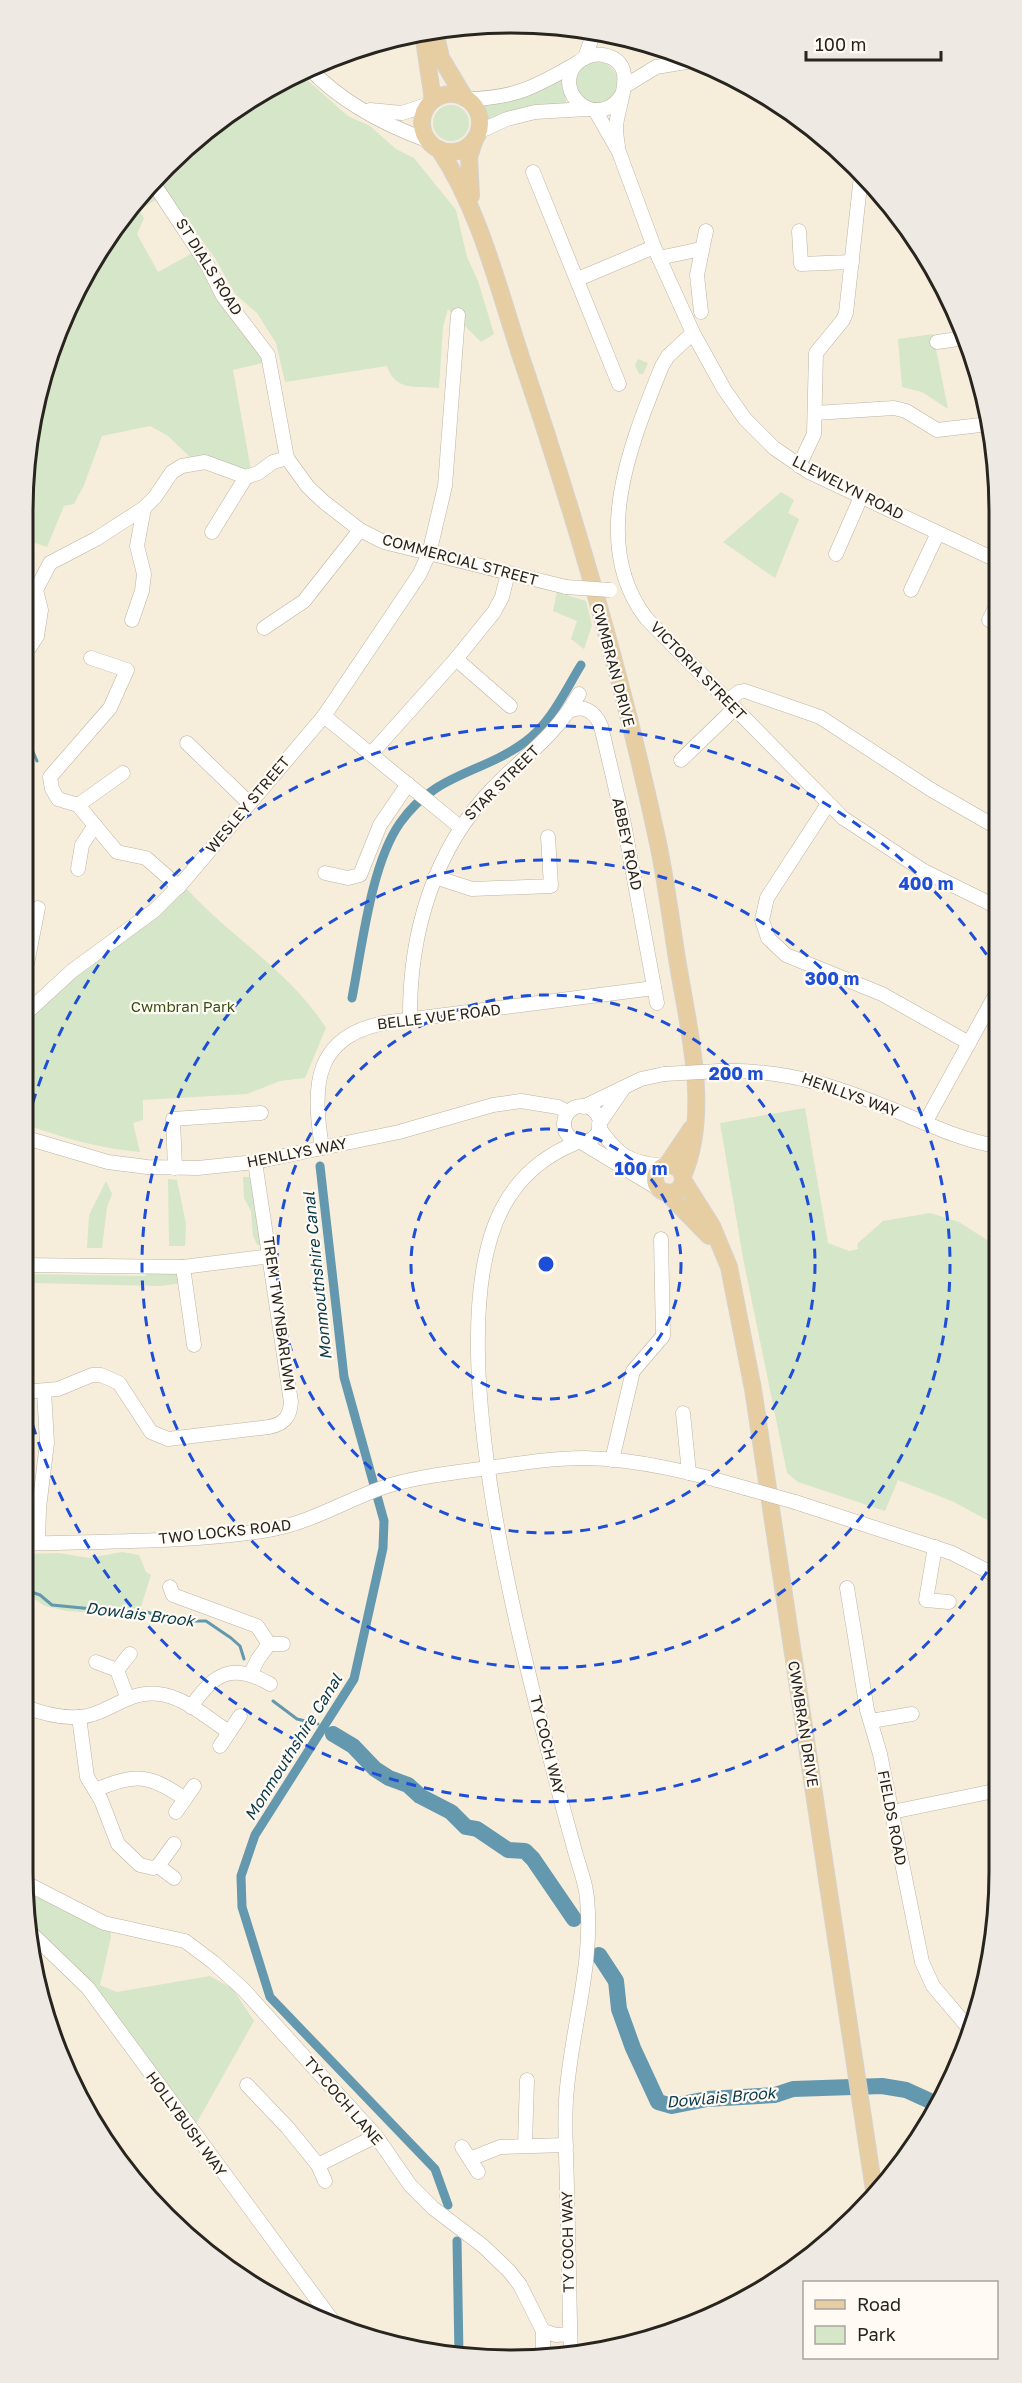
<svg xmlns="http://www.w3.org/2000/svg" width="1022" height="2383" viewBox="0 0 1022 2383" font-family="'Golos Text',sans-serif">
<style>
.green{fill:#d6e6c9}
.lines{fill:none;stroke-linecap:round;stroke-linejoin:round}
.stream{stroke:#6498ae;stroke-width:3}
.canal{stroke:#6498ae;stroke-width:9}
.river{stroke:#6498ae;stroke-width:16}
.minor-casing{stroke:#bdb3a2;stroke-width:15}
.major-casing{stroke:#d4d3d2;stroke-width:18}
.minor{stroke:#fff;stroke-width:14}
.major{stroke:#e6cea2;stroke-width:16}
.minor-bridge-casing{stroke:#bdb3a2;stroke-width:15;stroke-linecap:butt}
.minor-bridge{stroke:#fff;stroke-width:14}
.ring{fill:none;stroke:#1d4ed8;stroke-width:3;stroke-dasharray:10 8}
.labels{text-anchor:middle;stroke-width:4.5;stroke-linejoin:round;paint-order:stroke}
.street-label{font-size:15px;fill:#28241e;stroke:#fffbf4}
.park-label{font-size:15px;fill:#355112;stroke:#fffbf4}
.water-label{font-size:16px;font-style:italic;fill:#093a4a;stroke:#fffbf4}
.rim{fill:none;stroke:#28241e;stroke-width:3}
.centre{fill:#1d4ed8;stroke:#fffbf4;stroke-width:3}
.ring-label{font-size:18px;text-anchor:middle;font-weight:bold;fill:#1d4ed8;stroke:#fffbf4;stroke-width:4.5;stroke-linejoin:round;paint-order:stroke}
</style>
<rect width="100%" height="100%" fill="#f7eddb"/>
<g class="green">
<circle cx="597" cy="83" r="21"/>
<path d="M298,72L348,116L370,126L396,149L414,158L456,210L467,257L478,281L494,334L481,342L448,309L443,327L439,388C415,386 395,391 387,366L285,382L276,343L257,313L235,294L215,258L155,178L214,123Z"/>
<polygon points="562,79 567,106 485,125 481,106 521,98"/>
<circle cx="451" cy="123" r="18"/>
<polygon points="151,183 161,197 139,210 144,218 137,234 158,272 196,251 215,295 266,362 233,370 251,470 240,473 192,459 168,436 150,426 102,436 84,485 74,504 64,506 47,547 23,539 23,511 49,354 88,266"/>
<polygon points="933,334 948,409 922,392 902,387 898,339"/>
<polygon points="638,359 648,363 643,374 639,374 635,365"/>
<polygon points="781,492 794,500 788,513 799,519 775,578 723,542"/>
<polygon points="557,592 586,601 592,625 584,649 571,639 577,621 553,611"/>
<path d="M186,888C230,937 290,971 326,1028L305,1078L280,1081L247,1094L143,1100V1120L133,1123L140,1152C99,1148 61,1138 23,1123V1026L56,993Z"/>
<polygon points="805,1108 828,1243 849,1251 858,1249 857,1244 883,1221 930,1213 959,1222 998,1247 998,1526 954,1502 898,1480 885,1511 798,1482 787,1473 743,1258 720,1123"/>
<polygon points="243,1177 252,1177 262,1247 257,1244 253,1236 251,1211 244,1198"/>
<polygon points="168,1179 177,1180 186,1224 185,1246 169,1246"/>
<polygon points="106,1181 112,1194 107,1207 102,1248 87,1248 89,1215"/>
<polygon points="182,1271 183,1283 160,1286 32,1283 23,1280 23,1274 144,1276 148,1273"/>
<polygon points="122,1552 139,1555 146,1572 151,1575 138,1616 67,1611 45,1606 23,1592 23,1554 59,1553 89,1558"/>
<polygon points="24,1880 110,1921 111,1937 100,1985 117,1992 210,1976 233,1989 254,2021 196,2124 51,1945 32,1928"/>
</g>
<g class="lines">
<g class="stream">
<polyline points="25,668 24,731 37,761"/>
<polyline points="23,1589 40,1595 52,1605 133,1613 143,1611 177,1621 206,1621 231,1638 240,1646 244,1659"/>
<polyline points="273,1701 297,1719 318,1724"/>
</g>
<g class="canal">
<path d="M352,998C362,947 371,864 400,823C435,773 481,774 525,742C551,723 565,691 581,665"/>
<polyline points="320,1166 344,1377 384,1521 383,1548 354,1679 255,1835 241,1876 242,1907 270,1997 435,2169 448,2205"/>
<polyline points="457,2241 459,2355"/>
</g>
<g class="river">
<polyline points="333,1734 353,1746 375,1769 389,1778 408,1785 420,1796 451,1812 466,1827 477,1829 508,1850 525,1851 533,1859 574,1919"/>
<polyline points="599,1955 616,1981 619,2009 633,2048 658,2102 672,2106 707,2099 775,2095 793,2089 882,2086 906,2090 939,2105"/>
</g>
<defs>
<g id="minor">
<polyline points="585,58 594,31"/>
<path d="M309,68C341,102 385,125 429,141"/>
<polyline points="625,86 656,67 692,61"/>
<path d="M467,99C514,99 537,86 577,63"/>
<polyline points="370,110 402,113 429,104"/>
<polyline points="595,110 619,152 654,247 693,333 724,389 745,419 774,448 809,472 996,560"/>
<polyline points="478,132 507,119 535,112 587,109"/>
<path d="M618,146C617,140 616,133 616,127C617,104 641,62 603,55C594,53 584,57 577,63C550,92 599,134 623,93"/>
<polyline points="533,172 619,384"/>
<polyline points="152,181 207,264 223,296 268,355 287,458 308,487 324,502 360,530 384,542 566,587"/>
<polyline points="799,231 801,264 852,262"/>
<polyline points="659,258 701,249"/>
<polyline points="578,279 654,247"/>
<polyline points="701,312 697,275 706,231"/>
<path d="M693,333L668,356L662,366C631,443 589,543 646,618L843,818L924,871L997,907"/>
<polyline points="937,342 966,338"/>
<polyline points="815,413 894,408 906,411 937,430 989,424"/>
<polyline points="799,466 814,434 816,353 843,320 846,313 861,176"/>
<polyline points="212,532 246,477"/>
<polyline points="836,554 861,497"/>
<polyline points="911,590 938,533"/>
<polyline points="996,606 989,620 996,623"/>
<polyline points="132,620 142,591 144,574 137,546 144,508"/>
<polyline points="264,628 304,601 360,530"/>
<polyline points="23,652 30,647 37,636 41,610 36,590 50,563 96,539 144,508 155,497 172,472 182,466 205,462 246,477 258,473 273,462 287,458"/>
<polyline points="456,659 510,706"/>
<polyline points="728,700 739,692 745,691 820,717 930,789 996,827"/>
<path d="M569,711C584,704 595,712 601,726L624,824L657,1003"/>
<polyline points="324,716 460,827"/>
<polyline points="187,743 249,803"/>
<polyline points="371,754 456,659 494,612 502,597 508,573"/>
<polyline points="681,760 735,708"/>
<polyline points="123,773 78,805 117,852 146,858 179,887"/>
<polyline points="828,804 767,898 762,920 768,938 786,955 882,994 969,1043"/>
<polyline points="78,805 58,799 52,789 50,777 110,708 127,670 91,658"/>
<polyline points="78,869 82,845 95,825"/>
<polyline points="325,873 348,878 360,875 380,825 408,784"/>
<polyline points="435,877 472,889 551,886 548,837"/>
<polyline points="23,984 38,908"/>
<polyline points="23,1016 72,971 155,910 182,883 324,716 419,575 429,554 445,486 458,315"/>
<path d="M410,1020C409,935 433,850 493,788C526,754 554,738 579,694"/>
<path d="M719,1071C788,1069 839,1087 901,1113C933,1126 964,1141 997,1146"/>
<circle cx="582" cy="1124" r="18"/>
<polyline points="583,1107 641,1079 664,1074"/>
<polyline points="925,1123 997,992"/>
<polyline points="599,1124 623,1089"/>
<path d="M599,1128C619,1156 629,1163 664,1166"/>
<polyline points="23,1137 108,1162 147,1167 198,1168 255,1162 399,1132 493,1105 521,1101 558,1107 568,1112"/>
<polyline points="581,1142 659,1189"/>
<path d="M322,1148C312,1085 313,1034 390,1022L654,988"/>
<polyline points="175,1168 173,1119 261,1113"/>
<polyline points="23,1265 183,1267 271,1256"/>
<polyline points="183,1267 194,1345"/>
<path d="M23,1392L58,1389L92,1375H101L119,1383L151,1432L168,1439L269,1427C284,1424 290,1417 291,1402L255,1162"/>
<polyline points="683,1413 689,1473"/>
<polyline points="612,1460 633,1371 663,1336 661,1239"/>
<polyline points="795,1502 952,1553 999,1577"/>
<polyline points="38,1543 39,1508 47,1443 44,1391"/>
<path d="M23,1544C104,1541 187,1543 268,1530C311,1523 346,1500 387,1486C417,1477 449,1473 481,1469C515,1464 550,1458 585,1458C638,1459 694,1473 745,1488"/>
<polyline points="935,1547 926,1600 949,1602"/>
<polyline points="170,1587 173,1595 257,1626 269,1644 283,1644"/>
<polyline points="847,1588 867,1710 880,1754 922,1962 933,1986 972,2032"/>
<polyline points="96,1662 117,1670 127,1697"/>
<polyline points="117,1670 130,1654"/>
<polyline points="251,1673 258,1659 269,1644"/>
<path d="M23,1706C46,1715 75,1723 99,1712C123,1702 138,1689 165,1695C188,1700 210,1720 229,1732"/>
<path d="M191,1707C214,1673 232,1662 270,1684"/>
<polyline points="79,1717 87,1777 101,1800 118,1844 140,1865 153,1868 158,1866 174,1844"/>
<polyline points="871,1721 912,1714"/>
<polyline points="220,1746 240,1716"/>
<polyline points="999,1760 994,1791 999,1834"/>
<path d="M96,1790C135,1772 151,1775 185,1799"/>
<polyline points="176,1812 194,1786"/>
<polyline points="892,1812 999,1790"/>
<polyline points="158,1866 174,1878"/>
<polyline points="24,1882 104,1923 185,1941 213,1962 244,1990 326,2081 376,2136 410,2185 433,2208 483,2246 509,2271 520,2285 543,2331 556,2335 570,2334"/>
<polyline points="33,1935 88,1988 332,2320"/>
<polyline points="247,2085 288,2128 318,2165"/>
<polyline points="525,2145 527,2080"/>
<polyline points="462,2147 478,2172"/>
<polyline points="470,2159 500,2147 566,2145"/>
<polyline points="325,2181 318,2165 376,2136"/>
<path d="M571,2355C569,2302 569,2248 567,2195C567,2164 564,2132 566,2100C570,2032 594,1967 587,1898C586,1884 580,1869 576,1855C568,1826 560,1798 553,1769C518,1636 437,1330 503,1207C520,1175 545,1155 578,1142"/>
<polyline points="543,2357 543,2331"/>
</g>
<g id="major">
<polyline points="435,31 441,58 465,98"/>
<polyline points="423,33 433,100"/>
<circle cx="451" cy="123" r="29"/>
<path d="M439,149C480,211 498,287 521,357C575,516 623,679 658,843C666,881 671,921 677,959C688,1027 711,1111 683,1176"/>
<polyline points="471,196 469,157 475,139"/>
<polyline points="667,1165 691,1129"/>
<circle cx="669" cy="1179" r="14"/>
<polyline points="683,1180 712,1226 729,1267 753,1389 875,2197"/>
<polyline points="666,1192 709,1236"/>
</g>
</defs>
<use href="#minor" class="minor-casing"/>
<use href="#major" class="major-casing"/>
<use href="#minor" class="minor"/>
<use href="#major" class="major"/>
<defs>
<g id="minor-bridge">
<polyline points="566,587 610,590"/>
<polyline points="664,1074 719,1071"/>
<polyline points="745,1488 795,1502"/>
</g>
</defs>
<use href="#minor-bridge" class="minor-bridge-casing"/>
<use href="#minor-bridge" class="minor-bridge"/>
</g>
<g class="ring">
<circle cx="546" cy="1264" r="135"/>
<circle cx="546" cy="1264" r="269"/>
<circle cx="546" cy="1264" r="404"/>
<path d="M997 1557A538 538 0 0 1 23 1390M23 1138A538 538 0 0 1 995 967"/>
</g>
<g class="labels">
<g class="street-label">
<text transform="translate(209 267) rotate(58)" y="5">ST DIALS ROAD</text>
<text transform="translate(848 488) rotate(27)" y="5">LLEWELYN ROAD</text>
<text transform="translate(460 560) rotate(15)" y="5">COMMERCIAL STREET</text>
<text transform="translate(613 665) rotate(75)" y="5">CWMBRAN DRIVE</text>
<text transform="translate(698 671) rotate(46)" y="5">VICTORIA STREET</text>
<text transform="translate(502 783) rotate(-45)" y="5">STAR STREET</text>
<text transform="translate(248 805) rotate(-50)" y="5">WESLEY STREET</text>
<text transform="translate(627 844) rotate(78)" y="5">ABBEY ROAD</text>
<text transform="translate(439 1017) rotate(-7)" y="5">BELLE VUE ROAD</text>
<text transform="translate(850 1095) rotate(20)" y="5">HENLLYS WAY</text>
<text transform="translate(297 1153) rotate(-11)" y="5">HENLLYS WAY</text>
<text transform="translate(279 1314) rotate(82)" y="5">TREM TWYNBARLWM</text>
<text transform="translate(225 1532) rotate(-6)" y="5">TWO LOCKS ROAD</text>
<text transform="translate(803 1724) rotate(81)" y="5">CWMBRAN DRIVE</text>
<text transform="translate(547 1745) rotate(76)" y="5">TY COCH WAY</text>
<text transform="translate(892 1818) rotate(79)" y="5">FIELDS ROAD</text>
<text transform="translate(343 2101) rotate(49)" y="5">TY-COCH LANE</text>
<text transform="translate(186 2124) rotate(54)" y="5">HOLLYBUSH WAY</text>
<text transform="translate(568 2242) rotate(-91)" y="5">TY COCH WAY</text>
</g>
<g class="park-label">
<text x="183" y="1012">Cwmbran Park</text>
</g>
<g class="water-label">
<text transform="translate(317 1276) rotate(-96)" y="6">Monmouthshire Canal</text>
<text transform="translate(140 1614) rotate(7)" y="6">Dowlais Brook</text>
<text transform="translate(293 1747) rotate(-58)" y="6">Monmouthshire Canal</text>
<text transform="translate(721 2097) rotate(-5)" y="6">Dowlais Brook</text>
</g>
</g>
<path d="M0 0H1022V2383H0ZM511 33H511A478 478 0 0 1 989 511V1872A478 478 0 0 1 511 2350H511A478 478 0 0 1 33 1872V511A478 478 0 0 1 511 33Z" fill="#eeeae3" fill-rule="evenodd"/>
<path class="rim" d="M511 33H511A478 478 0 0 1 989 511V1872A478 478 0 0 1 511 2350H511A478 478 0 0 1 33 1872V511A478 478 0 0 1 511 33Z"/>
<circle cx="546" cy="1264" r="9" class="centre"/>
<g class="ring-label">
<text x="926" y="890">400 m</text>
<text x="832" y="985">300 m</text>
<text x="736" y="1080">200 m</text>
<text x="641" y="1175">100 m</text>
</g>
<rect x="803" y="2281" width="195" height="78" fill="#fffbf4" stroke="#a9a59e" stroke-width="1.5"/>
<rect x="815" y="2300" width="30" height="9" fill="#e6cea2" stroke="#a9a59e" stroke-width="1.5"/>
<text x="857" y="2311" font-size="18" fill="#28241e">Road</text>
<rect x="815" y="2326" width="30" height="18" fill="#d6e6c9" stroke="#a9a59e" stroke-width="1.5"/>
<text x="857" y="2341" font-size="18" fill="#28241e">Park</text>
<path d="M806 51v9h135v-9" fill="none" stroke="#28241e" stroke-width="3"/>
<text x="815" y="51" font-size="18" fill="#28241e" stroke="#fffbf4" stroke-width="4.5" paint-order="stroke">100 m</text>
</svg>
